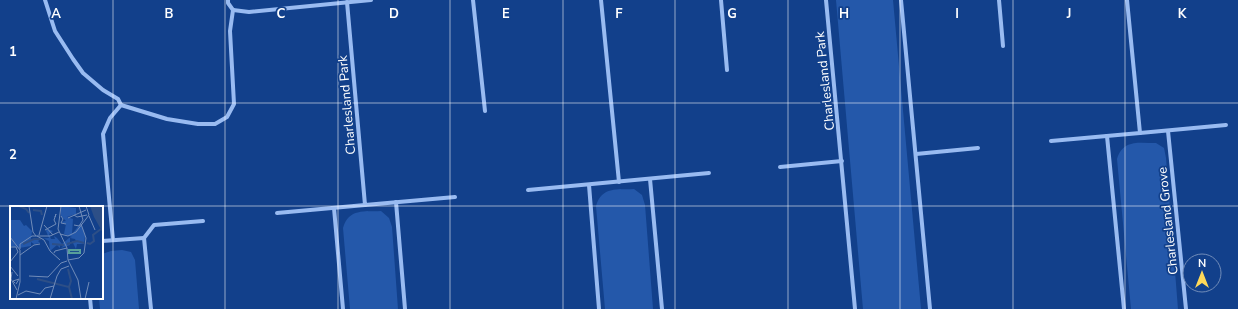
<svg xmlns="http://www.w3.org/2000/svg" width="1238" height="309" viewBox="0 0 1238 309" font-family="'Nunito Sans',sans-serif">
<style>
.green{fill:#2458aa}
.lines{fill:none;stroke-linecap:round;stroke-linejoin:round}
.street{stroke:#99bbf1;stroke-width:4}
.grid{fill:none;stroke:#fff;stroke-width:1;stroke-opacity:0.55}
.labels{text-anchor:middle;stroke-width:3.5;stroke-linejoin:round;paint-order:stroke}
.street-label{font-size:13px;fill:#fff;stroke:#12408b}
.inset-river{fill:none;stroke:#2d4f87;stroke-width:2}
.inset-road{fill:none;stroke:#718cb9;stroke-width:1}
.view{fill:#579f9a;fill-opacity:0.15;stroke:#579f9a;stroke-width:2}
.inset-edge{fill:none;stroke:#fff;stroke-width:2}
.grid-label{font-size:13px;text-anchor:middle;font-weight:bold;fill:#fff;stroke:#12408b;stroke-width:3.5;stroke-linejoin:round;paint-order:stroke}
</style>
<rect width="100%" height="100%" fill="#12408b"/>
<g class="green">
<polygon points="836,0 893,0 921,309 863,309"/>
<path d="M1156,143L1164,148L1166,158L1178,309H1131L1117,159C1123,139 1139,143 1156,143Z"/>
<path d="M634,189L642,195L645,205L653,309H605L596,206C602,186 617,190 634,189Z"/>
<path d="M381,211L389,218L392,227L398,309H350L343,228C349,208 364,212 381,211Z"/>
<polygon points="122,250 131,252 135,260 139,309 100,309 99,298 102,298 102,254 111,251"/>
</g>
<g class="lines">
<g class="street">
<polyline points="45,0 55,31 73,59 83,73 103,90 118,99 121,105"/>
<polyline points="228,0 228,3 233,10"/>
<polyline points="473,0 485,111"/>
<polyline points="601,0 619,182"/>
<polyline points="721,0 727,70"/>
<polyline points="826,0 855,309"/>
<polyline points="901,0 930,309"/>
<polyline points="999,0 1003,46"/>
<polyline points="347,2 365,205 455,197"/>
<polyline points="233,10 249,12 371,0"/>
<polyline points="1168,131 1186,309"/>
<polyline points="1140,133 1226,125"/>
<polyline points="1107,136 1124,309"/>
<polyline points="1051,141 1140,133 1127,0"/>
<polyline points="916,154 978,148"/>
<polyline points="780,167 842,161"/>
<polyline points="650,179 662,309"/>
<polyline points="589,185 599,309"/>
<polyline points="528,190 709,173"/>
<polyline points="396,202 405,309"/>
<polyline points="334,208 343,309"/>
<polyline points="277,213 365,205"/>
<polyline points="113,240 103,134 110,118 121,105 167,119 198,124 215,124 227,117 234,104 230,31 233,10"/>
<polyline points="102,241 144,238"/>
<polyline points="90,298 91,309"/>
<polyline points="151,309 144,238 154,225 203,221"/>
</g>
</g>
<path class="grid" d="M113,0V309M225,0V309M338,0V309M450,0V309M563,0V309M675,0V309M788,0V309M900,0V309M1013,0V309M1125,0V309M0,103H1238M0,206H1238"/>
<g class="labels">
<g class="street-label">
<text transform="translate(824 81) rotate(-96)" y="5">Charlesland Park</text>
<text transform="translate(346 105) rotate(-95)" y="5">Charlesland Park</text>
<text transform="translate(1167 221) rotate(-96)" y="5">Charlesland Grove</text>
</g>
</g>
<g transform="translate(10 206)">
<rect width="93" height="93" fill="#12408b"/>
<path d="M51,0L66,2V8L57,11L63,13L62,28L71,17L75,30L74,38H67L66,43L62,35H66L65,33L60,32V39L51,42L53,40L50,38V42L47,39L40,45L39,35L33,32L28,35L30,37L24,38L21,36V40L9,42L1,40L0,14H10L14,20L16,19L22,25L21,33L39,32L36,25L37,23L43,25L39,28L41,33H45L44,30L47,32L52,38L59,32L62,31L54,28L56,18L51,16L56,15L51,10Z" fill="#2458aa"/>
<path d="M80,0H93V27L84,11Z" fill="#2d4f87"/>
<path class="inset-river" d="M9,0L16,3L19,7M23,4L31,5L32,9M77,37L80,38L84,35L83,29L91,23M13,38L24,33H31M42,38L54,39M57,38L67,35L74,37M58,63L61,75L59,81M27,73L59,81L62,93"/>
<path class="inset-road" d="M19,0L23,26L26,30M51,0L48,23L57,42L58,54M69,0L73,14M64,9L67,11L77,9M51,10L53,13L51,17L56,18M79,10L85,24M45,11L46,8L44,14L46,18M58,12L76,4M34,19L43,29M64,19L69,20L73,14M35,24L46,18M50,28L58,30L66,26L79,9L76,0M29,29L37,0M27,30L34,34L40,45L50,54M0,31L10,44V76L6,93M10,43V38L22,30H40L49,26M44,47L45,45L57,42M10,49L24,39L30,38M58,54L69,52L74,47L76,32L71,18M58,54L68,74L71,93M0,56L8,46L6,41H0M0,60L8,70M2,66L1,73L7,84M19,70L38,71L51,57L57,55M5,77L3,75L9,73L6,78M8,89L16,85L30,88L35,82L44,80M40,93L47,70L51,63L59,60M75,93L79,76"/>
<path class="view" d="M59,44H70V47H59Z"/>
<rect width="93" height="93" class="inset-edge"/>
</g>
<g class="grid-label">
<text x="56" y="18">A</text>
<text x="169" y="18">B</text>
<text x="281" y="18">C</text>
<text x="394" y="18">D</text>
<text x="506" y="18">E</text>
<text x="619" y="18">F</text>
<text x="732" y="18">G</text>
<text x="844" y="18">H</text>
<text x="957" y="18">I</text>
<text x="1069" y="18">J</text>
<text x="1182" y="18">K</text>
<text x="13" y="56">1</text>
<text x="13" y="159">2</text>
</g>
<g transform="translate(1202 273)"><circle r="19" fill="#12408b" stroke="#718cb9"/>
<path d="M0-3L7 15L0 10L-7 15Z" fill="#ffd959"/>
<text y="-6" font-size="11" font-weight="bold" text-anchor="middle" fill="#ffffff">N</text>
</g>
</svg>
